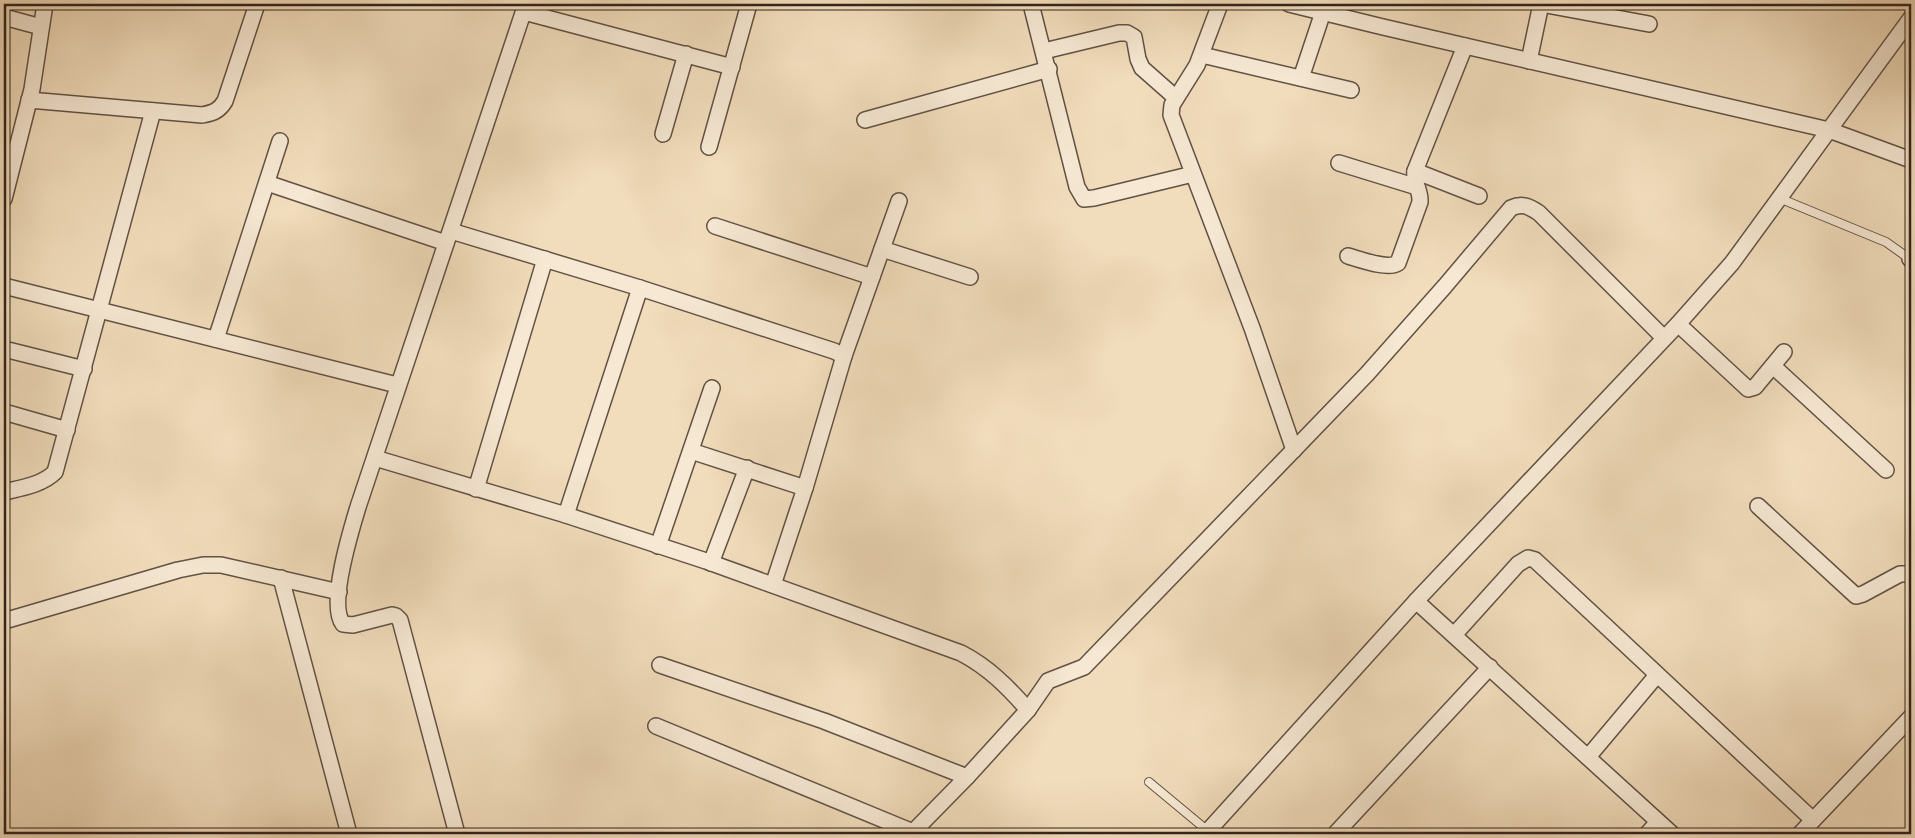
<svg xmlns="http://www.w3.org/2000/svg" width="1915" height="838" viewBox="0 0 1915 838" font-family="'Old Standard TT',serif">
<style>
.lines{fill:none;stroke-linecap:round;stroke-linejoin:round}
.lane-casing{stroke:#625245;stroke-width:10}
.street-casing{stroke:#625245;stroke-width:18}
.lane{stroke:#f6e8d3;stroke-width:8}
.street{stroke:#f6e8d3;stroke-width:15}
</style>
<rect width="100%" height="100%" fill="#f1dcbb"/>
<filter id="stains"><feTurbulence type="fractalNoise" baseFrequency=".004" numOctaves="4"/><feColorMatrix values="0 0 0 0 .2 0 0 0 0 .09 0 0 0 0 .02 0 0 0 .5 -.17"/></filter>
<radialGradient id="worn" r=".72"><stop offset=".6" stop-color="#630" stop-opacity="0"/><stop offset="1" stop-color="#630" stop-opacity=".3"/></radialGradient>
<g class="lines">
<defs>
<g id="lane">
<polyline points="1779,198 1886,242 1910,259"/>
<polyline points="1149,782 1208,831"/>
</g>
<g id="street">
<polyline points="1031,4 1077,187 1084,199 1094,198 1193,174"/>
<polyline points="1220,4 1197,65 1172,105 1171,115 1252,328 1294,450"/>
<polyline points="1541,4 1649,24"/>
<polyline points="524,12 732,67"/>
<polyline points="4,17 41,27"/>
<polyline points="1911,18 1829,130 1911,160"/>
<polyline points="1044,51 1119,33 1127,33 1134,37 1138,59 1142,68 1176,98"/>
<polyline points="1202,55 1351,90"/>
<polyline points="1529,61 1541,4"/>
<polyline points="1301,78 1323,12"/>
<path d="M29,100L202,115C213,113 219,111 225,101L257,4"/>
<polyline points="865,120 1049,69"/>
<polyline points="663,134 686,54"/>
<polyline points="709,147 749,4"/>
<polyline points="1339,163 1417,187"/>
<polyline points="1415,171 1479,196"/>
<polyline points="267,183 446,243"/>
<polyline points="4,199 32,89 45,4"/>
<polyline points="715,226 872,277"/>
<polyline points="451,231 640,288 834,351 844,356"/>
<polyline points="882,249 970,277"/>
<path d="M1348,256C1359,259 1388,270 1398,263L1420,202C1421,191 1413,182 1415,171L1465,46"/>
<polyline points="1910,259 1911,256"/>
<polyline points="4,286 397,385"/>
<polyline points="1678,324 1748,389 1755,387 1784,352"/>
<polyline points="216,339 280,141"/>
<polyline points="4,349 84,369"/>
<polyline points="1773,366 1886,470"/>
<polyline points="4,412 67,430"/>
<polyline points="691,451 805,488"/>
<path d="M375,458L566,515L706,561L961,653C988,667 1008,687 1028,710"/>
<polyline points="476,489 545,259"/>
<path d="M4,492C21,488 42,485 55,472L153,111"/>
<polyline points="1758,506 1856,596 1863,594 1900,574 1911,574"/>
<polyline points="566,515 640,288"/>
<polyline points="658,546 712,388"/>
<polyline points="711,563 747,468"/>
<polyline points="281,578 349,834"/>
<polyline points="773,585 805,488 844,356 899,201"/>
<polyline points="1416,601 1672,834"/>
<polyline points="4,621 178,570 203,565 221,565 339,592"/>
<polyline points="1454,635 1518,564 1528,558 1535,560 1813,820"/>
<polyline points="660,665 824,721 967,777"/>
<polyline points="656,726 913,832"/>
<polyline points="1588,757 1657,675"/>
<path d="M457,834L400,620L396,616L392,615L353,625L343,624C328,605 351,530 358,507L526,4"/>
<path d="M911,834L967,777L1028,710L1048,681L1084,667L1367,374L1445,286L1511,208C1522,203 1529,206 1539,213L1664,338"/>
<polyline points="1211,834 1208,831 1416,601 1678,324 1732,263 1829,130 1383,27 1289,4"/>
<polyline points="1335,834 1490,667"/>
<polyline points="1647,834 1658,822"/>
<polyline points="1800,834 1911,717"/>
</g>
</defs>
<use href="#lane" class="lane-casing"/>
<use href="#street" class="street-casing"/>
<use href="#lane" class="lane"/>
<use href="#street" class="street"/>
</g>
<rect width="1915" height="838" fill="none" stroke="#f1dcbb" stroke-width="20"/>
<rect x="5" y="5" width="1905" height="828" fill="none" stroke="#33241e" stroke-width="2.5"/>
<rect x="10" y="10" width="1895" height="818" fill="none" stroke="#33241e"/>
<rect width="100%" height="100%" filter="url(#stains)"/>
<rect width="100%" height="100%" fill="url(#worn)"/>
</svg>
